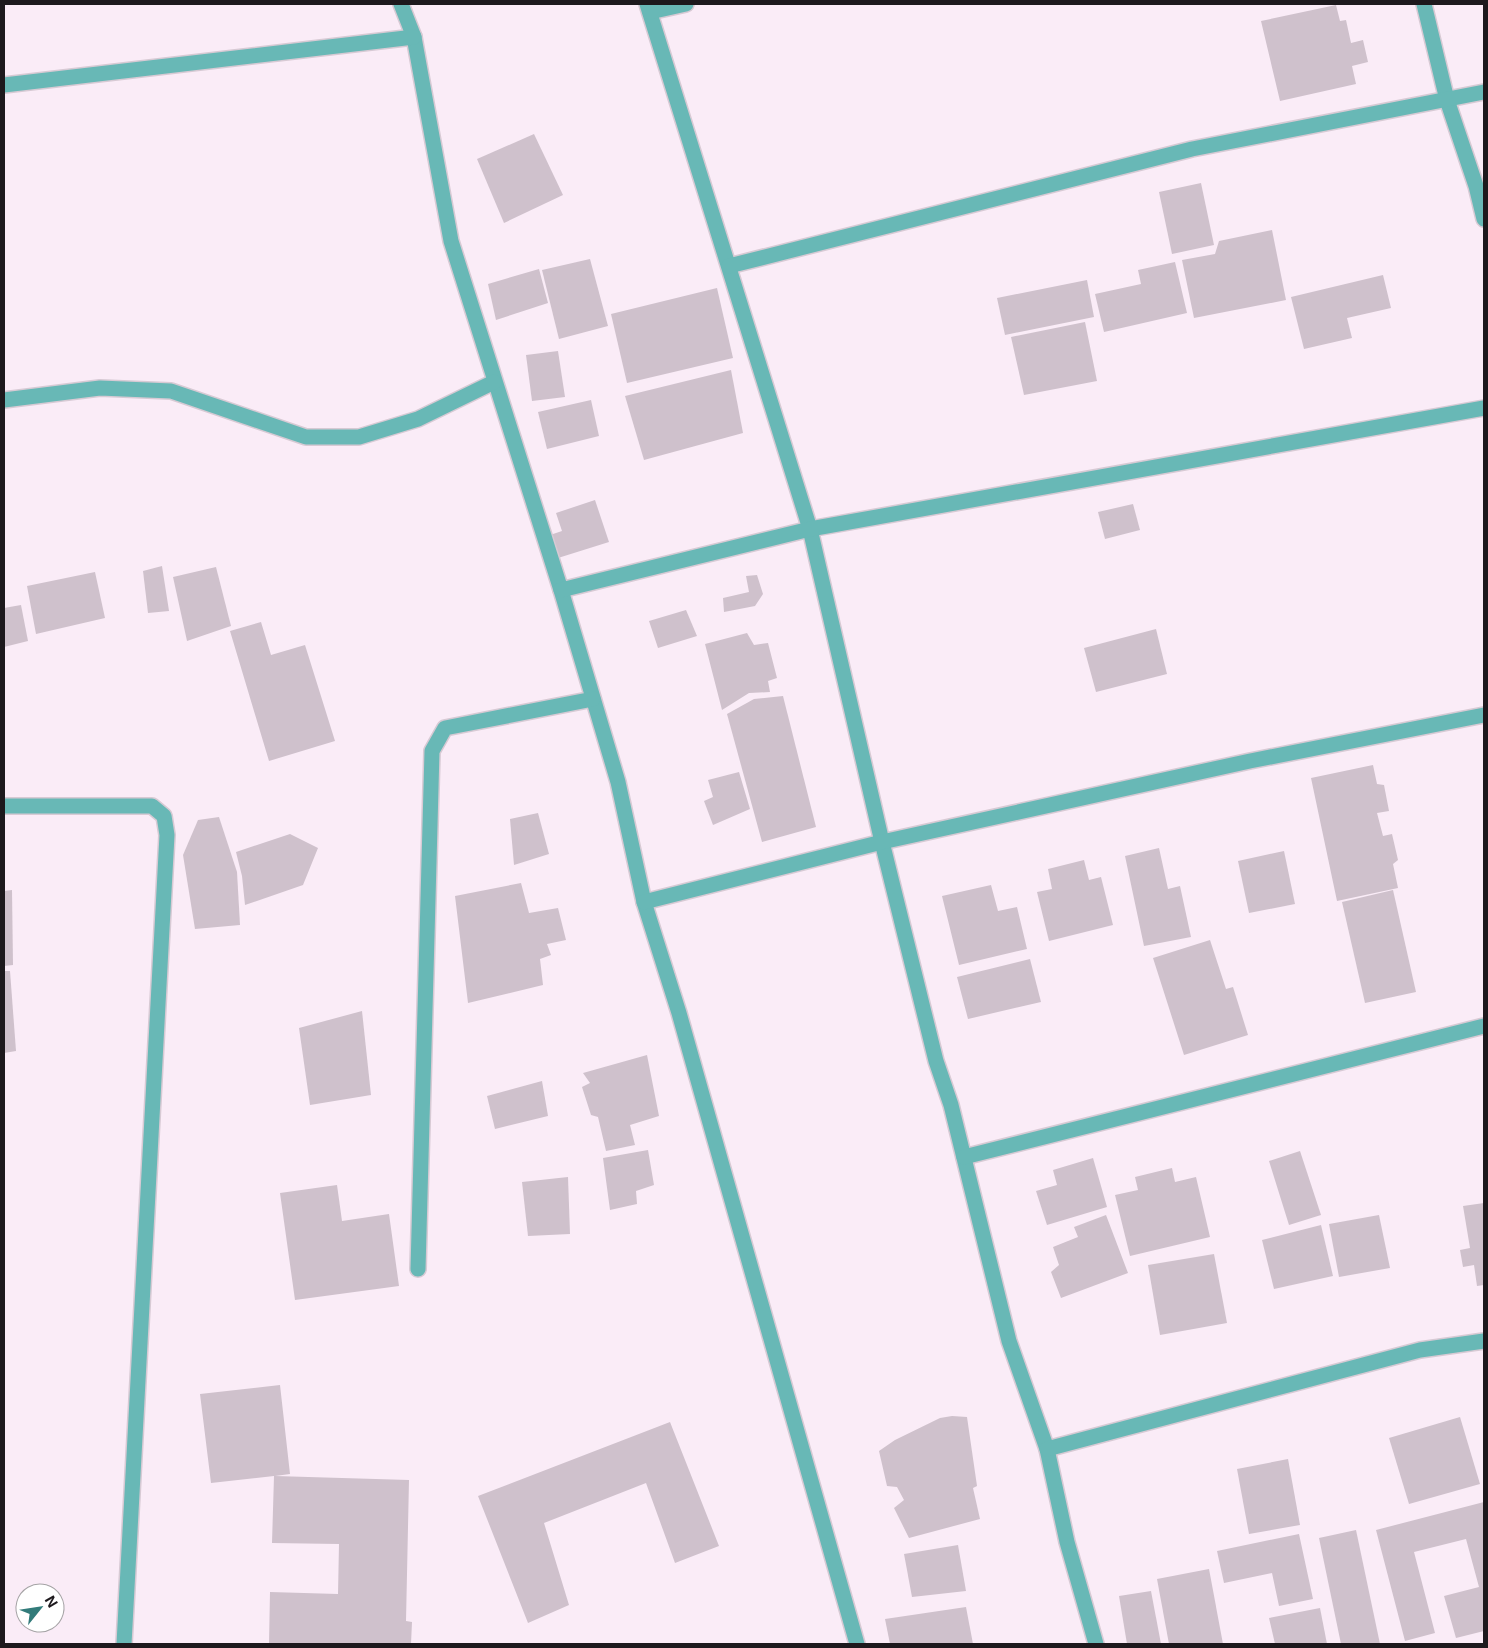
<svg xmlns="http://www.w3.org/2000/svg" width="1488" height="1648" viewBox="0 0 1488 1648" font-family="Inter,sans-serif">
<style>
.building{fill:#cfc1cc}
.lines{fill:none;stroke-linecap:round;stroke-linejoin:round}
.minor-casing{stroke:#d7cad4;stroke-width:18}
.minor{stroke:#68b8b6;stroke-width:15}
</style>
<rect width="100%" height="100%" fill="#faecf7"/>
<g class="building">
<polygon points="1336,5 1340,21 1346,20 1351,43 1363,40 1368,62 1352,66 1356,84 1280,101 1261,21"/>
<polygon points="534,134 563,195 504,223 477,159"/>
<polygon points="1201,183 1214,245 1172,254 1159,192"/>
<polygon points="1272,230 1286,300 1194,318 1182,260 1215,254 1219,241"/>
<polygon points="590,259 608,326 559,339 542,270"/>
<polygon points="1175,262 1187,313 1104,332 1095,294 1141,284 1138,270"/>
<polygon points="539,269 548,303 496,320 488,284"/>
<polygon points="1383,275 1391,308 1347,318 1352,338 1304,349 1291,297"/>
<polygon points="1087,280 1094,317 1005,335 997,298"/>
<polygon points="717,288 733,358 627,383 611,314"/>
<polygon points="1085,322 1097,381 1024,395 1011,337"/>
<polygon points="558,351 565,397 532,401 526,355"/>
<polygon points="731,370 743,433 644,460 625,396"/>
<polygon points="591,400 599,436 547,449 538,412"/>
<polygon points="595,500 609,542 558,558 550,535 562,531 556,513"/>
<polygon points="1133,504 1140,530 1105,539 1098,512"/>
<polygon points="162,566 169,611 148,613 143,571"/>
<polygon points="216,567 231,626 187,641 173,577"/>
<polygon points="95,572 105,618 36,634 27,586"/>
<polygon points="757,575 763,594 755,606 724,612 723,598 749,592 746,576"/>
<polygon points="21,605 28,641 4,647 4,608"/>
<polygon points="686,610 697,636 658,648 649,621"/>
<polygon points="261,622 271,655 305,645 335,741 269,761 230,631"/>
<polygon points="1156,629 1167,674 1096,692 1084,648"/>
<polygon points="747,633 754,645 768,643 777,678 768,681 770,692 749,693 722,710 705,644"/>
<polygon points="783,696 816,827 762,842 727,714 754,699"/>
<polygon points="1373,765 1377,784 1384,785 1389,811 1377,813 1383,836 1392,834 1398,860 1393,864 1398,888 1337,901 1311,778"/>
<polygon points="739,772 750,809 713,825 704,801 713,797 708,780"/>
<polygon points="538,813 549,854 514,865 510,819"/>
<polygon points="219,817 237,872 240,925 195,929 183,855 198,820"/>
<polygon points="290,834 318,848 303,885 245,905 242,876 236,852"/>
<polygon points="1159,848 1168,889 1180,886 1191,937 1144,946 1125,856"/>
<polygon points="1284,851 1295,904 1249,913 1238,861"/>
<polygon points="1084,860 1089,880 1101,877 1113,925 1049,941 1037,892 1052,889 1048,869"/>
<polygon points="521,883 529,913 558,908 566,940 547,944 551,955 540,959 543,985 468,1003 455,896"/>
<polygon points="991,885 998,911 1017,907 1027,949 959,965 942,896"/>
<polygon points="12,890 13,965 4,966 4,891"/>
<polygon points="1393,890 1416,992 1365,1003 1342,902"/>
<polygon points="1210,940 1226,989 1233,987 1248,1035 1184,1055 1153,958"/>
<polygon points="1030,959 1041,1002 968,1019 957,977"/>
<polygon points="4,971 10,971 16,1051 4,1053"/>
<polygon points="362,1011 371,1095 310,1105 299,1028"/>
<polygon points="647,1055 659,1116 630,1125 635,1145 606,1151 598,1117 591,1115 582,1087 590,1083 583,1073"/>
<polygon points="542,1081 548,1116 495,1129 487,1096"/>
<polygon points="648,1150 654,1185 636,1191 637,1204 610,1210 603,1158"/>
<polygon points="1300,1151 1321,1215 1289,1225 1269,1161"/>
<polygon points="1093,1158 1107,1207 1047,1225 1036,1191 1057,1185 1053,1170"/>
<polygon points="1172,1168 1175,1182 1196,1177 1210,1237 1130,1256 1115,1195 1138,1190 1135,1177"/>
<polygon points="568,1177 570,1234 528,1236 522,1182"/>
<polygon points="337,1185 342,1221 389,1214 399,1286 295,1300 280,1193"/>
<polygon points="1484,1203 1484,1285 1477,1286 1474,1265 1463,1267 1460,1250 1470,1248 1463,1206"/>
<polygon points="1106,1215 1128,1273 1061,1298 1051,1272 1059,1265 1053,1247 1078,1237 1074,1227"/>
<polygon points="1379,1215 1390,1268 1339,1277 1329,1224"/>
<polygon points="1321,1225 1333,1276 1274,1289 1262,1240"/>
<polygon points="1214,1254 1227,1323 1160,1335 1148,1265"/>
<polygon points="280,1385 290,1474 275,1476 409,1480 406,1621 412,1622 411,1644 269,1644 270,1592 338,1594 339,1544 272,1543 274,1476 211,1483 200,1394"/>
<polygon points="952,1416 967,1417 977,1486 973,1488 980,1519 909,1538 894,1508 904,1500 897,1487 887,1486 879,1451 895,1440 940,1418"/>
<polygon points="1460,1417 1480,1484 1409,1504 1389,1438"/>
<polygon points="670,1422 719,1546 675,1563 646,1483 544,1523 569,1605 528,1623 478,1496"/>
<polygon points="1288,1459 1300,1525 1249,1534 1237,1469"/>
<polygon points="1484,1502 1484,1631 1456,1638 1444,1596 1479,1587 1466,1539 1414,1552 1435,1633 1405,1641 1376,1530"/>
<polygon points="1356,1530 1380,1644 1341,1644 1319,1538"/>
<polygon points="1299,1534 1313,1599 1279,1606 1272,1573 1224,1583 1217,1551"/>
<polygon points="958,1545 966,1591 912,1597 904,1554"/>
<polygon points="1209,1569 1223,1644 1169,1644 1157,1579"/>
<polygon points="1151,1591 1161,1644 1127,1644 1119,1596"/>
<polygon points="966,1607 973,1644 890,1644 885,1619"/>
<polygon points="1320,1608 1327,1644 1275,1644 1269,1618"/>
</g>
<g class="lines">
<defs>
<g id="minor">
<polyline points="401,4 414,37 451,241 561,590 618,782 644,902 679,1013 857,1644"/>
<polyline points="647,4 810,529 882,842 936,1061 951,1105 1009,1341 1047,1449 1067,1542 1096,1644"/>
<polyline points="1424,4 1447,100 1476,186 1484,219"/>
<polyline points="650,12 686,4"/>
<polyline points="4,85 414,37"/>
<polyline points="729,266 1192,149 1484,92"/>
<polyline points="4,400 100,388 171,391 306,437 359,437 418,419 494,382"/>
<polyline points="561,590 810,529 1484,408"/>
<polyline points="4,806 152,806 164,816 167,835 124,1644"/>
<polyline points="644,902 882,842 1250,761 1484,715"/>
<polyline points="964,1157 1484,1026"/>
<polyline points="418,1269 432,751 445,728 593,699"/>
<polyline points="1047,1449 1420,1350 1484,1341"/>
</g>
</defs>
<use href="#minor" class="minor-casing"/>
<use href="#minor" class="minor"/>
</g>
<rect width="1488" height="1648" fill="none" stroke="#1d191d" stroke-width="10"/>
<g transform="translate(40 1608) rotate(60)"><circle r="24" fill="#ffffff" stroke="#a5a3a5"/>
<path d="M0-4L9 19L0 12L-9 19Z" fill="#327b7a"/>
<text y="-8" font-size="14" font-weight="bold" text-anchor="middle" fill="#1d191d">N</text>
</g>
</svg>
